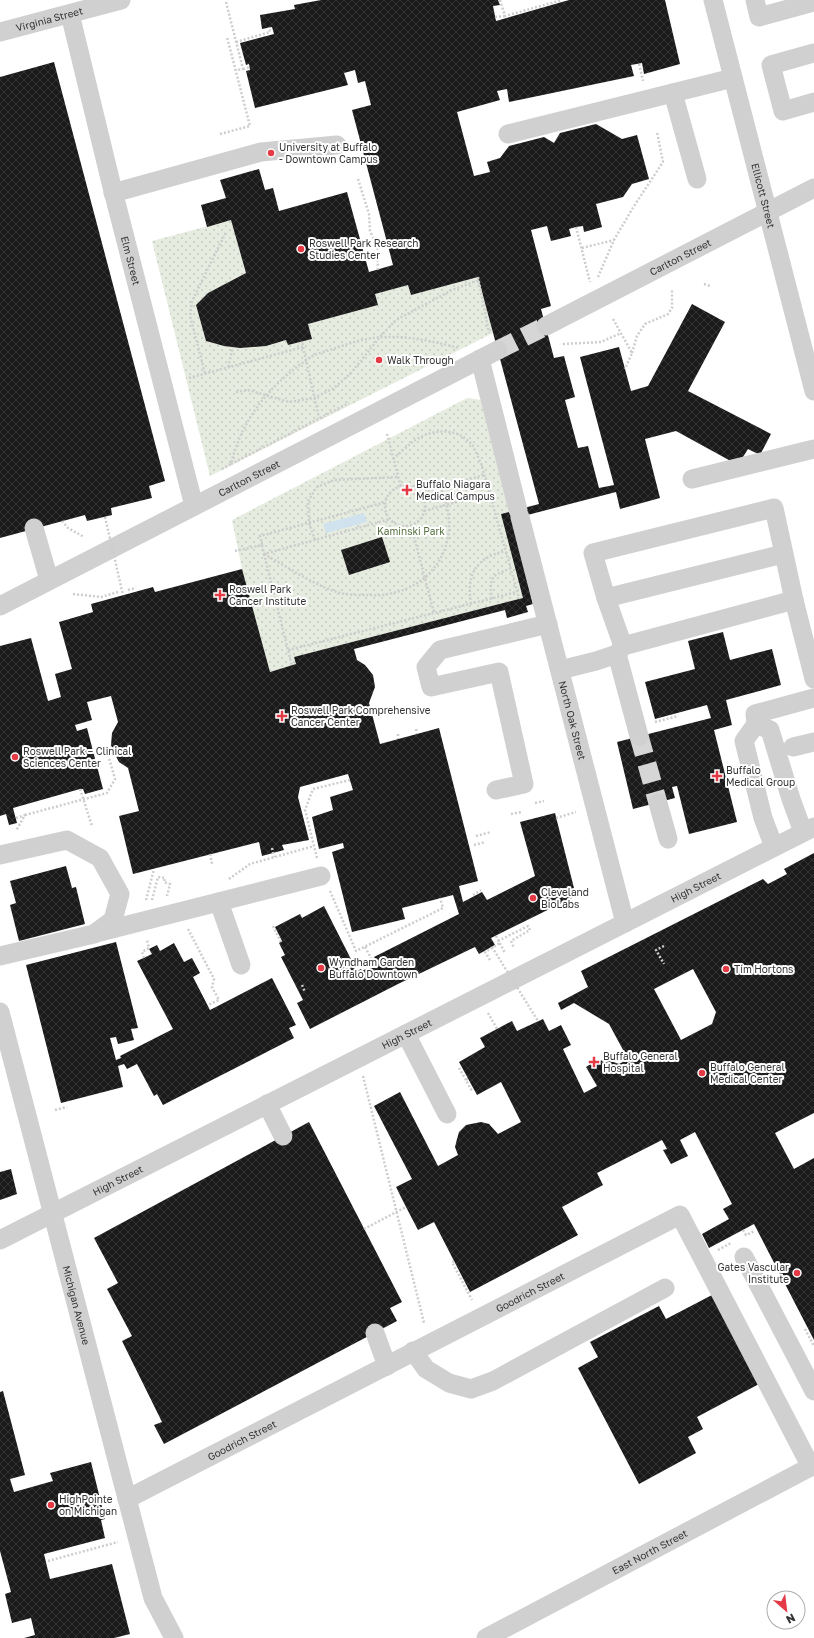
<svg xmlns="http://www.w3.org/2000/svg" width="814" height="1638" viewBox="0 0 814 1638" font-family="'Golos Text',sans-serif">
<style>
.green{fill:url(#green-dots)}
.water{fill:#cfe2ee}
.building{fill:url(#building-cross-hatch);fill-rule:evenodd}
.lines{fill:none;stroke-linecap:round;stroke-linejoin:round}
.minor-tunnel{stroke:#d6d6d6;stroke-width:19;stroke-dasharray:19 10;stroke-linecap:butt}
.path{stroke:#cdcdcd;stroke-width:2.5;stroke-dasharray:2 2;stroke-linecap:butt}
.minor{stroke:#d0d0d0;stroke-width:19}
.path-bridge{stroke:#cdcdcd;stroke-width:2.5;stroke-dasharray:2 2;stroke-linecap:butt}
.poi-dot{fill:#e63946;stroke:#fff;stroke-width:1.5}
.labels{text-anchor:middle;stroke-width:4;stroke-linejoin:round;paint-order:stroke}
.street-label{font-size:10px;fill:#333;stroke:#fff}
.poi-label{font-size:10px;fill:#333;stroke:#fff;text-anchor:start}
.park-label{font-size:10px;fill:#56703f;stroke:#fff}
</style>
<defs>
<pattern id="green-dots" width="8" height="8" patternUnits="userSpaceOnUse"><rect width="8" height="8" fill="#e6ecdf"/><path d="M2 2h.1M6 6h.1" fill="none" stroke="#c6cbc0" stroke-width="1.8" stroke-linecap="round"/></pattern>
<pattern id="building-cross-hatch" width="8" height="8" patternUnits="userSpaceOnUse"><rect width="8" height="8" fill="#1a1a1a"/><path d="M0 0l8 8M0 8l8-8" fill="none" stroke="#333"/></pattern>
</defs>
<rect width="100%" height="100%" fill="#fff"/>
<g class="green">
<path d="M231,220L246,273L208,293L196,305L206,341C236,350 257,348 286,340L288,345L312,339L308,324L378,305L375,294L408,285L411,295L478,277L493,333L210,476L152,241Z"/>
<polygon points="467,398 481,400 509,512 502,514 523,598 294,657 296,664 270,672 242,569 232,520"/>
</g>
<polygon class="water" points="364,513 367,522 326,533 323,524"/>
<g class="building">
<polygon points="321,0 498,0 500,5 493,6 496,21 569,0 665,0 680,64 644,74 642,63 631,65 634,76 509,102 507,89 497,91 500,100 457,112 474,176 490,172 487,162 500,158 509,146 544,137 554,143 560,133 596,124 622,139 637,135 649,179 632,184 623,197 596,204 602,227 584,232 583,226 576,227 569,229 571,236 551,241 547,226 531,230 551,306 541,309 554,358 564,356 575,397 565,400 578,448 588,446 599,488 614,485 580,357 619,347 631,391 648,386 692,304 725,322 688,391 771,434 760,455 748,449 738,465 676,431 645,439 660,498 620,509 616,492 512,519 533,604 526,606 528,612 507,618 505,610 354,649 357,660 365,665 373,675 375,687 369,703 380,744 439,728 478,881 459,886 463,902 482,892 487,900 535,876 520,822 555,813 576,896 491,938 495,945 479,954 475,947 398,984 310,1029 297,1003 303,1000 281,957 285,955 279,943 282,941 275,927 300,914 302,918 324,906 357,971 361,969 362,971 378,963 374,957 459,914 453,895 402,908 405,919 352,932 332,852 344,848 343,843 319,849 312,817 333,810 330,797 353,790 348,774 300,787 298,797 309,840 282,845 284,850 262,856 259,842 133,874 119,816 139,811 128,768 119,762 113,751 111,745 112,733 118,722 111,696 87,702 92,720 75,725 77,731 87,728 103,789 85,794 83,789 80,789 13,808 17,823 9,825 6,814 0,816 0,646 31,638 48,701 61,697 55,674 72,669 59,622 93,612 91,604 153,587 155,592 242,569 270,672 296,664 294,657 523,598 501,514 539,504 478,277 411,295 408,285 375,294 378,305 308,324 312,339 288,345 286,340 266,346 240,348 224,346 206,341 196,305 208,293 246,273 231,220 207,227 201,205 226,198 220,180 259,169 265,190 273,188 279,211 347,192 369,272 393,265 352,110 371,105 365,81 358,83 355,70 344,73 348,85 255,108 246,71 250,70 249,64 246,65 240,43 274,34 272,27 262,29 260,15 295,9 294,5"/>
<polygon points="54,62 165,481 149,486 152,498 111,508 112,515 87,521 85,515 0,538 0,77"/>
<polygon points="382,537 390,562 349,575 341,550"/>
<polygon points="723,632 730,660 772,649 781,685 726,700 732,725 714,730 737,822 689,834 677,786 672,787 675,798 633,809 617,742 711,718 707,705 655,719 645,682 695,669 688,641"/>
<path d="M814,853V1113L775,1133L794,1169L814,1158V1340L754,1224L709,1248L702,1234L729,1219L723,1209L732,1204L695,1132L680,1140L688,1156L671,1164L663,1150L667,1149L662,1140L597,1173L603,1185L562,1207L578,1235L470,1292L434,1222L418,1230L406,1207L396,1187L412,1179L374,1106L400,1092L438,1166L458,1155L455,1147L457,1139L459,1132L466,1125L481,1122L489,1124L498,1134L521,1122L501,1082L477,1095L459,1062L485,1047L480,1038L512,1021L517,1031L543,1019L549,1031L561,1025L571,1045L563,1049L584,1093L597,1086L586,1067L595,1061L608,1060L619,1064L628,1059L609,1024L574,1003L561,1010L558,1003L588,987L581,971L763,879L768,884L787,874L784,869ZM693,969L716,1012L712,1024L681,1040L654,989Z"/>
<polygon points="66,866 72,888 76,887 85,924 19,941 10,905 16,903 10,881"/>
<polygon points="116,942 138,1028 131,1029 134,1040 118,1044 116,1037 110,1038 116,1060 121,1058 120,1056 173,1029 137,961 152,954 149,949 157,945 160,951 174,943 184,962 192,958 200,973 193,977 210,1010 272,978 296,1025 289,1028 294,1038 163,1105 157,1094 154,1096 137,1064 127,1069 124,1064 118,1066 123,1087 61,1103 26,965"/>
<polygon points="309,1122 402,1302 390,1308 397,1321 164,1444 154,1425 162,1422 122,1341 132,1336 107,1289 118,1283 94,1238"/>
<polygon points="11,1169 17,1194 0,1200 0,1172"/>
<polygon points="712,1295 759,1384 697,1417 703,1429 688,1437 696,1453 639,1484 578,1368 598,1357 590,1342 659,1306 666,1319"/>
<polygon points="3,1391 25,1475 10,1479 14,1492 53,1481 50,1473 91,1462 105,1519 101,1520 105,1538 44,1554 50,1579 112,1564 130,1634 114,1638 24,1638 35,1635 31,1618 12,1623 5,1594 11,1592 0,1551 0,1392"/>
</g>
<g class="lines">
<g class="minor-tunnel">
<polyline points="498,350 546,326"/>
<polyline points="639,736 658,803"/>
</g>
<g class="path">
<polyline points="500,0 505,16 562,0"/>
<polyline points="226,2 243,69 236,70"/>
<polyline points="495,17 505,16"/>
<polyline points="236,42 270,32 269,27"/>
<polyline points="639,64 643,81"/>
<polyline points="243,69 250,67"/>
<polyline points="220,134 250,126 227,37"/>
<polyline points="358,179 369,214 370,231 377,246 378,270"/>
<polyline points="576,227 590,282"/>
<polyline points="582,248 614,240"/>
<polyline points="478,277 489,333"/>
<polyline points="598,277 614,240 634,206 663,162 657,132"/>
<polyline points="704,284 710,286"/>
<polyline points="613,319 632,353 625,369"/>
<polyline points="563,344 601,342 621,333"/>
<polyline points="303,347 319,418"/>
<polyline points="632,353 637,336 645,324 668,314 672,308 672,289"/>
<polyline points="228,367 233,347"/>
<polyline points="205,373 190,316 192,301 226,232"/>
<polyline points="189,378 303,347 302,341"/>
<polyline points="236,392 248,390 289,402 314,398 334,388 351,373 379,338 396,320 452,290 479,280"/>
<polyline points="387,434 401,487"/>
<path d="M393,459C400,453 407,446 414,441C433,428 458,427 473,446C476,451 478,458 481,463L519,598"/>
<polyline points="231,464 349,403"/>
<path d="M222,469L231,464C242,418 270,385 308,359C315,353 328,351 336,348C353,342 369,337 386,337C409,336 437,342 458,348"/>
<circle cx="405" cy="506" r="20"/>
<polyline points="420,493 484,475"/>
<polyline points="424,511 489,493"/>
<polyline points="62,521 68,528 84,537"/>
<polyline points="411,525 434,613"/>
<polyline points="315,540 309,523 308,501 317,487 334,480 398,477"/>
<polyline points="262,545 260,536 386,502"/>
<polyline points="235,551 262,545 264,554 390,519"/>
<path d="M264,554C288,567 313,585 340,593C348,595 359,595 367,595C374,595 382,596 388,594C441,585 463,533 440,487"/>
<polyline points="264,554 292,666"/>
<polyline points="128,590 136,588"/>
<polyline points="73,594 101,597 118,592"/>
<path d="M492,599C489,579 491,575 510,569"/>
<path d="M471,604C466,574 476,558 505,551"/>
<polyline points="288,650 517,592"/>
<polyline points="655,722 678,716"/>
<polyline points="416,729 417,734"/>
<polyline points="398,734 398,739"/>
<polyline points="80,789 92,826"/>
<polyline points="535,803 544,801"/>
<polyline points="511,814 522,812"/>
<polyline points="25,815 107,793 115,779 107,751 111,746"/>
<polyline points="16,818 25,815 16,831"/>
<polyline points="556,818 576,812"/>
<polyline points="476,836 491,832"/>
<polyline points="474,845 485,842"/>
<polyline points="272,848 274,857"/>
<polyline points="210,854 212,864"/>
<polyline points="317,858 305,810 313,789 350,780"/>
<polyline points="229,879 250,864 314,846"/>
<polyline points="330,891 356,951 443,908 440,898"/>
<polyline points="473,895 481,890"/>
<polyline points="146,900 154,869"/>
<polyline points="152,900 158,877 165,878 164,882 170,884 167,896"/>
<polyline points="273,926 281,942"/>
<polyline points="188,929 214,979 212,987 219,1000 208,1005"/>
<polyline points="496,936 505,953"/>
<polyline points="498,941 528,926 530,930 511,941 514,948"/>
<polyline points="664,946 656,950 664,964"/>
<polyline points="365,947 375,965"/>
<polyline points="144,958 142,952 149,948 147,940"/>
<polyline points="490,960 485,952 500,943"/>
<polyline points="302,985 305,992"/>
<polyline points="488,1013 497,1029"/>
<polyline points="459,1068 466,1080"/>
<polyline points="363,1076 424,1323"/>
<polyline points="468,1079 466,1080 472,1091"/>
<polyline points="55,1110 67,1107"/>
<polyline points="743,1230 746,1235 755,1231"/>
<polyline points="718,1250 731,1243"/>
<polyline points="454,1261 452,1262 472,1300"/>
<polyline points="805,1329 814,1346"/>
<polyline points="48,1561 118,1542"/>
</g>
<g class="minor">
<path id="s1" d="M713,0L814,391"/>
<polyline points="755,0 759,17 814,2"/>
<path id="s2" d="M70,14L112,187L194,506"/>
<path id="s3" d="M0,32L121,0"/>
<polyline points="814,53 771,65 783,111 814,102"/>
<polyline points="673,93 697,179"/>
<polyline points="508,134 733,78"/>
<polyline points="113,193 261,152 337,145"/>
<path id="s4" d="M546,326L814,188"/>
<polyline points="480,359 518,510"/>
<polyline points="692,479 814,449"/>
<path id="s5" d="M520,517L625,923"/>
<polyline points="34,528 49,580"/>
<polyline points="606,598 783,554"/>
<path id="s6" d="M0,606L498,350"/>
<polyline points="623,646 606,598 593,553 774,508 794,600 814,679"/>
<polyline points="617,654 639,736"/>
<polyline points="560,670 596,661 617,654 623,646 794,600"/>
<polyline points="756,724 755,714 814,698"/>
<polyline points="793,747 814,742"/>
<polyline points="496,790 524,784 499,672 431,687 426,667 440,650 548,624"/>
<polyline points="658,803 668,839"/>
<polyline points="774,847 763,818 744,741 756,724 770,730 791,799 803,832"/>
<polyline points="0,855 67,840 100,858 120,894 113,920 94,934 0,956"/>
<polyline points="219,902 241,965"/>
<polyline points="100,932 321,876"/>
<path id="s7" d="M0,1012L153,1598L174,1638"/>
<polyline points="406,1034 447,1114"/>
<polyline points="267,1104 283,1136"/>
<path id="s8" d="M0,1240L814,827"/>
<polyline points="744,1257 814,1391"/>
<polyline points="375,1333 387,1366"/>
<polyline points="413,1351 426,1369 449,1383 471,1389 493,1381 665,1288"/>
<path id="s9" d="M127,1499L680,1215L811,1467"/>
<path id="s10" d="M486,1638L814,1465"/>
</g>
<g class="path-bridge">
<polyline points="105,517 123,595"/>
<polyline points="492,947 538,1021"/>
<polyline points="364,1229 406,1207"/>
</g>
</g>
<g class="poi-dot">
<circle cx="271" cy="153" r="4"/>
<circle cx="301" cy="249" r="4"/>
<circle cx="379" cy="360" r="4"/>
<path d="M405 484h4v4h4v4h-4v4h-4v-4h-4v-4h4z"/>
<path d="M218 589h4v4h4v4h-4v4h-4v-4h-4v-4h4z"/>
<path d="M280 710h4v4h4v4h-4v4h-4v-4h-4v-4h4z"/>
<circle cx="15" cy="757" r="4"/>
<path d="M715 770h4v4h4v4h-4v4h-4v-4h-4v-4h4z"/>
<circle cx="533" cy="898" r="4"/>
<circle cx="321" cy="968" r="4"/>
<circle cx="726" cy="969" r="4"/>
<path d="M592 1056h4v4h4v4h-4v4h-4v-4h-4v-4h4z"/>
<circle cx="702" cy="1073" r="4"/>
<circle cx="797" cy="1273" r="4"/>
<circle cx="51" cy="1505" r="4"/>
</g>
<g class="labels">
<g class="street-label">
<text dy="4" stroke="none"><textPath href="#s3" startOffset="51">Virginia Street</textPath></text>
<text dy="4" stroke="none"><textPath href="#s1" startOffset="202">Ellicott Street</textPath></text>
<text dy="4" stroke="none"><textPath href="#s4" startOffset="151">Carlton Street</textPath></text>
<text dy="4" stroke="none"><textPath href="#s2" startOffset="254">Elm Street</textPath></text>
<text dy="4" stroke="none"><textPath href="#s6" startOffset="280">Carlton Street</textPath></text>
<text dy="4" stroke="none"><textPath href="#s5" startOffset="210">North Oak Street</textPath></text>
<text dy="4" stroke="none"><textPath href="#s8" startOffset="780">High Street</textPath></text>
<text dy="4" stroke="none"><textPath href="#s8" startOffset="456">High Street</textPath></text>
<text dy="4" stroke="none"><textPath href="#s8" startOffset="132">High Street</textPath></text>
<text dy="4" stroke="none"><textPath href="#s9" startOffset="453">Goodrich Street</textPath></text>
<text dy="4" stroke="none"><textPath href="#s7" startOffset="303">Michigan Avenue</textPath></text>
<text dy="4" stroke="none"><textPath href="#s9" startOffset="129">Goodrich Street</textPath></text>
<text dy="4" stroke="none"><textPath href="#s10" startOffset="185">East North Street</textPath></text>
</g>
<g class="poi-label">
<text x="279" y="151">University at Buffalo<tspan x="279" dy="12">- Downtown Campus</tspan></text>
<text x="309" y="247">Roswell Park Research<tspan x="309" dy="12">Studies Center</tspan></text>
<text x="387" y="364">Walk Through</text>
<text x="416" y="488">Buffalo Niagara<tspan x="416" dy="12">Medical Campus</tspan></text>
<text x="229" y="593">Roswell Park<tspan x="229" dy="12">Cancer Institute</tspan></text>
<text x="291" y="714">Roswell Park Comprehensive<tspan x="291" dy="12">Cancer Center</tspan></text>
<text x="23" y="755">Roswell Park – Clinical<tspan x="23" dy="12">Sciences Center</tspan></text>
<text x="726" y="774">Buffalo<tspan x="726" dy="12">Medical Group</tspan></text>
<text x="541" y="896">Cleveland<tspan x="541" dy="12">BioLabs</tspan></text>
<text x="329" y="966">Wyndham Garden<tspan x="329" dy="12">Buffalo Downtown</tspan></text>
<text x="734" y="973">Tim Hortons</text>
<text x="603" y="1060">Buffalo General<tspan x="603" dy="12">Hospital</tspan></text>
<text x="710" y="1071">Buffalo General<tspan x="710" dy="12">Medical Center</tspan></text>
<text x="789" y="1271" text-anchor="end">Gates Vascular<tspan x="789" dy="12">Institute</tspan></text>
<text x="59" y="1503">HighPointe<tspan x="59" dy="12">on Michigan</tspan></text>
</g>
<g class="park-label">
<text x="411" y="535">Kaminski Park</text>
</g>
</g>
<g transform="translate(786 1610) rotate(152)"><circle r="19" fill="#ffffff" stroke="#adadad"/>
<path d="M0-3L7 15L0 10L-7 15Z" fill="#e63946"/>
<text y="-6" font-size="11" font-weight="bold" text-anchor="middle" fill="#333333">N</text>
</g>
</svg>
